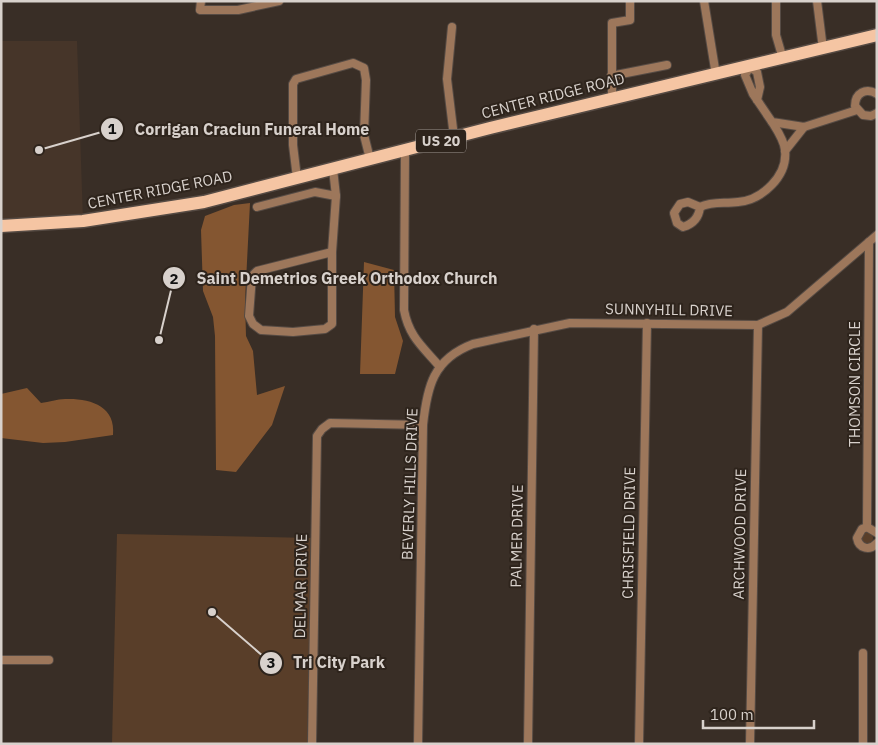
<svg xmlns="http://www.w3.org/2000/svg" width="878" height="745" viewBox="0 0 878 745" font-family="'IBM Plex Sans',sans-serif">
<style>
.built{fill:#463529}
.green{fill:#593e29}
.forest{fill:#845631}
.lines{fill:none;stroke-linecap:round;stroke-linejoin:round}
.street-casing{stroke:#564b44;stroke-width:10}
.primary-casing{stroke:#564b44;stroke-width:15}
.street{stroke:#9d775b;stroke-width:8}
.primary{stroke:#f5c5a3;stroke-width:12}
.labels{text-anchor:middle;stroke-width:4;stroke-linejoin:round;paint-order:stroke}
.shield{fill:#2e241c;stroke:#a59d97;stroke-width:1}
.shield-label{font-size:14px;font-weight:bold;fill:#d8d1cc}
.street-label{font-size:15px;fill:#d8d1cc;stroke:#2e241c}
.leader{fill:none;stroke:#d8d1cc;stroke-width:2}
.callout-dot{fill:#d8d1cc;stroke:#2e241c;stroke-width:2}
.mark-label{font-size:15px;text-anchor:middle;font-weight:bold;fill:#111}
.callout-label{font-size:16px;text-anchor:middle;font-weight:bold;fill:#d8d1cc;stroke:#2e241c;stroke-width:4;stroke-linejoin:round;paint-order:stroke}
</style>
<rect width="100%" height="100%" fill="#392e26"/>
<polygon class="built" points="1,41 77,41 83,221 3,226"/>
<g class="green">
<circle cx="867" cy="538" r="6"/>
<polygon points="117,534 311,538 307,744 112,744"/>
</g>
<g class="forest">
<polygon points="250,203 245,301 246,336 253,351 257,395 285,386 272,425 236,472 216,470 215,336 213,317 203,291 201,230 205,216 234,205"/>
<polygon points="364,262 394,270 395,317 403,341 395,374 360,374"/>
<path d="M27,388L41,403C49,402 57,399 65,399C90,398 116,406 113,435L65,442L43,443L1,438V394Z"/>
</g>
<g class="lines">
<defs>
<g id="street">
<polyline points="201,1 200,10 238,10 279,1"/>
<polyline points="704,1 716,75"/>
<polyline points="776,1 776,35 783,59"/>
<polyline points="817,1 823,49"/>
<polyline points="452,27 447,79 454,137"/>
<polyline points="611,76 667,65"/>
<path d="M877,94C866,87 855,93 855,106L863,115L871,116L877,113"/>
<polyline points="612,98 612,23 630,20 630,1"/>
<polyline points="757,100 760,87 757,72 750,67 745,75 753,94 772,122 804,127 857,110"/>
<path d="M405,151L404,310C409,337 423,347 440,367"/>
<polyline points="785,151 804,127"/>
<polyline points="297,178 293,145 293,84 296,79 353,63 364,68 366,80 364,135 370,159"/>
<path d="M688,202L700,207C699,217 693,224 683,227L677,223L674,213L680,204Z"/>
<polyline points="257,207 315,192 336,196"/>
<path d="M700,207C713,201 724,204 738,202C762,200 788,176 785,150C784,140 777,130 772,122"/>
<polygon points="332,252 332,324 325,329 293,332 261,330 253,324 249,316 252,276 257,271"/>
<polyline points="332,252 336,196 333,169"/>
<polyline points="867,527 869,242"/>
<path d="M877,533L867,527L862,529L857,538C859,549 870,551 877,543"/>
<polyline points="1,660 49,660"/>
<polyline points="312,744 317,436 322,429 330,423 423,425"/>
<path d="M418,744L423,425C427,387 433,359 473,344L570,323L758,325L787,312L877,235"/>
<polyline points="528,744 534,329"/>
<polyline points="639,744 647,323"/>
<polyline points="750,744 758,325"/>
<polyline points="863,744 863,653"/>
</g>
<polyline id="primary" points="1,226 83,221 204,202 490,128 877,35"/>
</defs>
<use href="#street" class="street-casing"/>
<use href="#primary" class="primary-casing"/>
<use href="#street" class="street"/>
<use href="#primary" class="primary"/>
</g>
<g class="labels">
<rect class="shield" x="416" y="129.5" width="50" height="23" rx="4"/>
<g class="shield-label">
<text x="441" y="146">US 20</text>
</g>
<g class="street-label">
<text transform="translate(553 96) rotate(-14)" y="5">CENTER RIDGE ROAD</text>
<text transform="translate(160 190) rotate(-11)" y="5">CENTER RIDGE ROAD</text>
<text transform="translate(669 310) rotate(1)" y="5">SUNNYHILL DRIVE</text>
<text transform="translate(855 384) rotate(-90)" y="5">THOMSON CIRCLE</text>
<text transform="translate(410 484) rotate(-88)" y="5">BEVERLY HILLS DRIVE</text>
<text transform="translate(629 533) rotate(-89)" y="5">CHRISFIELD DRIVE</text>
<text transform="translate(740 534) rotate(-89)" y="5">ARCHWOOD DRIVE</text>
<text transform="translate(517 536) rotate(-89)" y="5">PALMER DRIVE</text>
<text transform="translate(301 586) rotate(-89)" y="5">DELMAR DRIVE</text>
</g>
</g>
<path class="leader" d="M39 150L112 129M159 340L174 278M212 612L271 663"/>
<g class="callout-dot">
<circle cx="39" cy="150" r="5"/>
<circle cx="159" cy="340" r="5"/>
<circle cx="212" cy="612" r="5"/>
<circle cx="112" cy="129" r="12"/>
<circle cx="174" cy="278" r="12"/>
<circle cx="271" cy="663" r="12"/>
</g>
<g class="mark-label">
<text x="112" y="134">1</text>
<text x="174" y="284">2</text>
<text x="271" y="668">3</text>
</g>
<g class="callout-label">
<text x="252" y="135">Corrigan Craciun Funeral Home</text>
<text x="347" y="284">Saint Demetrios Greek Orthodox Church</text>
<text x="339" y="668">Tri City Park</text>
</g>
<rect width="878" height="745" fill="none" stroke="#d8d1cc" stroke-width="5"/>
<path d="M703 720v8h111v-8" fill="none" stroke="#d8d1cc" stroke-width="2.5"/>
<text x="710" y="720" font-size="15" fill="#d8d1cc" stroke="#2e241c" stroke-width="4" paint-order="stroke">100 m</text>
</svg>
